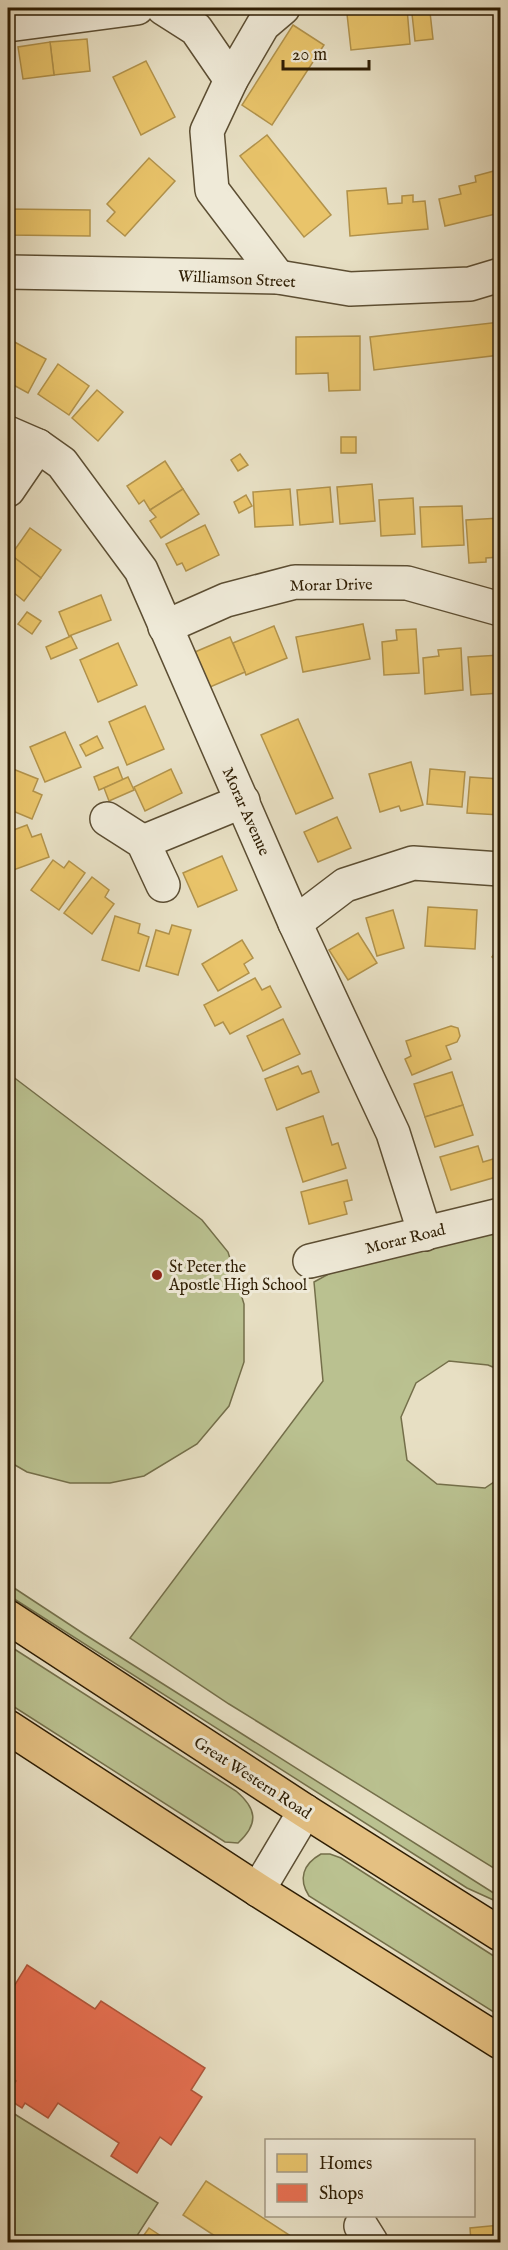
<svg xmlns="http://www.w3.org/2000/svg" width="508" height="2250" viewBox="0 0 508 2250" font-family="'IM FELL English',serif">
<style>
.green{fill:#bac190;stroke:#746f4a;stroke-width:1.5}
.homes{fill:#e9c46a;stroke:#b1924b;stroke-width:1.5}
.shops{fill:#e76f51;stroke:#b0563a;stroke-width:1.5}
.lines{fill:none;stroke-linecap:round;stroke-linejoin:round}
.minor-casing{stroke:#5c4e33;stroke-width:36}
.major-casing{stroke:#2e1d03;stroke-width:36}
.minor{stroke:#efead8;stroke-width:33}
.major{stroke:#e4c082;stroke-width:33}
.poi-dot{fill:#8f2418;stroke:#efead8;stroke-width:2}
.labels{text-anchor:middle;stroke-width:6;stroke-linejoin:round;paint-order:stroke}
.street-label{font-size:16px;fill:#2e1d03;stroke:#efead8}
.poi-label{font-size:16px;fill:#2e1d03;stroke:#efead8;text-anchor:start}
</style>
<rect width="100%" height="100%" fill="#e7dfc3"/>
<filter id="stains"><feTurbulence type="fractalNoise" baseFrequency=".00333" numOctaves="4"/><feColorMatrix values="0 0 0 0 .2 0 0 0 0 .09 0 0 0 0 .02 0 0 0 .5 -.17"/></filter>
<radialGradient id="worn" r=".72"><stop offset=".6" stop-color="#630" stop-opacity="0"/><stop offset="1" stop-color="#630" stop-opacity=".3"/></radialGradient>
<g class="green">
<polygon points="8,1073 202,1220 228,1252 244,1304 244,1362 229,1406 197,1444 144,1476 110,1483 70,1483 27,1472 8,1461"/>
<polygon points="500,1227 500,1370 488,1365 449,1361 416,1383 401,1417 407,1460 437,1484 485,1488 500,1478 500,1872 229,1704 130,1638 323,1381 314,1282 347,1264"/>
<polygon points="8,1584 84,1634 500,1897 500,1903 467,1888 8,1595"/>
<path d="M8,1645L236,1791C256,1808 260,1823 238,1843L225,1842L8,1703Z"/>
<path d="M321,1854H330L341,1858L500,1960V2016L309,1896C298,1879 303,1864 321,1854Z"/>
<polygon points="8,2110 158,2203 133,2242 8,2242"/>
</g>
<g class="homes">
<polygon points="407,8 410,44 351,50 347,14"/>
<polygon points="430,12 433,39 415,41 412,14"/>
<polygon points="293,25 324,45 272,125 242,105"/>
<polygon points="87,39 90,71 54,75 50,42"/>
<polygon points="50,42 54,75 23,79 18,47"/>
<polygon points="146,61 175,117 141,135 113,77"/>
<polygon points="267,135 331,215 304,237 240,156"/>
<polygon points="149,158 175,181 125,236 107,221 115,212 107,204"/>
<polygon points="494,171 497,185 500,184 500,213 445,226 439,199 461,194 459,186 476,182 475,176"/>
<polygon points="386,188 388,204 402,203 402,196 413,195 413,202 425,201 428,229 350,236 347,191"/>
<polygon points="8,209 90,210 90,236 8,235"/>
<polygon points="500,322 500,355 374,370 370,337"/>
<polygon points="360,336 360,390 329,391 328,373 296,374 296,337"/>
<polygon points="9,339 46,359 28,393 8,382"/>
<polygon points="58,364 89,386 69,415 38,394"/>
<polygon points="97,390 123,412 98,441 72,418"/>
<rect x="341" y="437" width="15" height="16"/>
<polygon points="240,454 248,465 238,471 231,460"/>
<polygon points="165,461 183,489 150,510 144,500 139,504 127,486"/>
<polygon points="372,484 375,521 340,524 337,487"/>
<polygon points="330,487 333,522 300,525 297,490"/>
<polygon points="183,489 199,514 161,538 150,521 156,517 150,510"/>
<polygon points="290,489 293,525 255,527 253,492"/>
<polygon points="246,495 252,506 239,513 234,502"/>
<polygon points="413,498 415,534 381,536 379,500"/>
<polygon points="462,506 464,545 422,547 420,507"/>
<polygon points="500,518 500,557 486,558 486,562 469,563 466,520"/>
<polygon points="205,525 219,555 186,571 182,563 177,565 166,544"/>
<polygon points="30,528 61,550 41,578 11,555"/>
<polygon points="11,555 41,578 24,601 8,588 8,559"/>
<polygon points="101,595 111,620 69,636 59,612"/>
<polygon points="27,612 41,621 32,634 18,624"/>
<polygon points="363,624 370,659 303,672 296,637"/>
<polygon points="274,626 287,658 246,675 233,643"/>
<polygon points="416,629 419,673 384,675 382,642 397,640 396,630"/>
<polygon points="71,636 77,648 51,659 46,647"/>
<polygon points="230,637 245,672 210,687 195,652"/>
<polygon points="118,643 137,685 98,702 80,660"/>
<polygon points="461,648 463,690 425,694 423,658 439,656 438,650"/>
<polygon points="500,655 500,693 471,695 468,657"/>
<polygon points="145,706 164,749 127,765 109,722"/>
<polygon points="298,719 333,798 296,814 261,735"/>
<polygon points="65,732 81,767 45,782 30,747"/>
<polygon points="97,736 103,748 86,756 80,745"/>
<polygon points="411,762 423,805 401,811 399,806 380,812 369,774"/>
<polygon points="8,767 38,779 33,791 42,795 32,819 8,809"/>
<polygon points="118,767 123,780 99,790 94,777"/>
<polygon points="171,769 182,793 145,811 134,787"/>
<polygon points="430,769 465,772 462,807 427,804"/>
<polygon points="128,777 134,790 109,801 104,788"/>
<polygon points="470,777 500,779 500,815 467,813"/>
<polygon points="337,817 351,848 318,862 304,832"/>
<polygon points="27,825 32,837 41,834 49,857 8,872 8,832"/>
<polygon points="222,856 237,890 198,907 183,873"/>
<polygon points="53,860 64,868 69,861 85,873 59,910 31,890"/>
<polygon points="92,877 109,890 105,897 114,904 92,934 64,913"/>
<polygon points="428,907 477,910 475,949 425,946"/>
<polygon points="393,910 404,948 377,956 366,918"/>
<polygon points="115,916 140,924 138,933 149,937 139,971 102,960"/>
<polygon points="172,925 191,930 178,975 146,966 156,930 169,934"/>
<polygon points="358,933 377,963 348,980 329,950"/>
<polygon points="242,940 253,958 244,964 249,973 218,991 202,964"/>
<polygon points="500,946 500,964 492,957"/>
<polygon points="255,978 262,990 270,986 281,1007 230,1034 223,1022 215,1026 204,1005"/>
<polygon points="283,1019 300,1054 263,1071 247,1036"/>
<polygon points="451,1026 458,1028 460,1036 457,1042 446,1046 451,1059 412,1075 405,1059 411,1056 406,1041"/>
<polygon points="298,1066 302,1074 311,1071 319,1092 277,1110 265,1079"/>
<polygon points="452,1072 463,1105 425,1117 414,1084"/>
<polygon points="463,1105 473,1135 435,1147 425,1117"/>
<polygon points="323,1116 332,1145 338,1143 346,1168 303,1182 286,1128"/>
<polygon points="478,1146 483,1162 493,1159 499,1163 500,1170 496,1177 451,1190 440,1157"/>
<polygon points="347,1180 352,1200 344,1202 347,1214 309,1224 301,1192"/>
<polygon points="206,2181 300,2242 224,2242 183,2215"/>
<polygon points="500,2225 500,2242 471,2242 470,2228"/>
<polygon points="149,2228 170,2242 139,2242"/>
</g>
<polygon class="shops" points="27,1965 95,2009 101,2001 205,2068 191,2090 202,2097 171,2145 160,2137 137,2173 111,2156 119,2143 58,2103 48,2118 25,2103 22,2108 8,2099 8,2093 16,2081 8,2075 8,1996"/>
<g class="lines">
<defs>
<g id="minor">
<polyline points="163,8 196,29 231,80"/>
<polyline points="8,25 137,8"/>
<polyline points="8,272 278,277 350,289 470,284 500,275"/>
<polyline points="278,277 212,190 207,131 231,80 263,25 283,8"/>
<polyline points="8,433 38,446 62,463 141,570 295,923 393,1133 425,1234"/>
<polyline points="8,490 38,446"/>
<polyline points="165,627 226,600 295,582 407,583 500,609"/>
<polyline points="107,819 143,842 163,885"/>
<polyline points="143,842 243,801"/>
<polyline points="295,923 345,885 413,863 500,869"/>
<polyline points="310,1261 500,1215"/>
<polyline points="258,1890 305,1811"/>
<polyline points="361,2226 371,2242"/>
</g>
<g id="major">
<polyline points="8,1617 305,1811 500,1934"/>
<polyline points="8,1727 258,1890 500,2042"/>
</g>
</defs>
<use href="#minor" class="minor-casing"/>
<use href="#major" class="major-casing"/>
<use href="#minor" class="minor"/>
<use href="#major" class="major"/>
</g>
<circle class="poi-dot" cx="157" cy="1275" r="6"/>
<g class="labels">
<g class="street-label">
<text transform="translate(237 278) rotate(3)" y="6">Williamson Street</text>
<text transform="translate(331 584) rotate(-1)" y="6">Morar Drive</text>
<text transform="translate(247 811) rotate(66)" y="6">Morar Avenue</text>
<text transform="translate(405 1238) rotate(-14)" y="6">Morar Road</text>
<text transform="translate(253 1777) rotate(33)" y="6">Great Western Road</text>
</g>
<g class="poi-label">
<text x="169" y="1272">St Peter the<tspan x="169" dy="18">Apostle High School</tspan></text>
</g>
</g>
<rect width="508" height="2250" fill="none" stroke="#e7dfc3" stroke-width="30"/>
<rect x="9" y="9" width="490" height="2232" fill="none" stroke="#2e1d03" stroke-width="3"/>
<rect x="15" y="15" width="478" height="2220" fill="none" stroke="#2e1d03" stroke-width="1.5"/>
<rect x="265" y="2139" width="210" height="78" fill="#efead8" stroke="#a29883" stroke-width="1.5"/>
<rect x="277" y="2154" width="30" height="18" fill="#e9c46a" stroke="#a29883" stroke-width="1.5"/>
<text x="319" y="2169" font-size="18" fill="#2e1d03">Homes</text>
<rect x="277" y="2184" width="30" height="18" fill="#e76f51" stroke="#a29883" stroke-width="1.5"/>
<text x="319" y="2199" font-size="18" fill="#2e1d03">Shops</text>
<path d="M283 60v9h86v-9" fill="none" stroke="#2e1d03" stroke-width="3"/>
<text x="292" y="60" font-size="18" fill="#2e1d03" stroke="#efead8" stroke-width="4.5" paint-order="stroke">20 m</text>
<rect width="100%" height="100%" filter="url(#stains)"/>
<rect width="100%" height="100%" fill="url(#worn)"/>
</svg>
